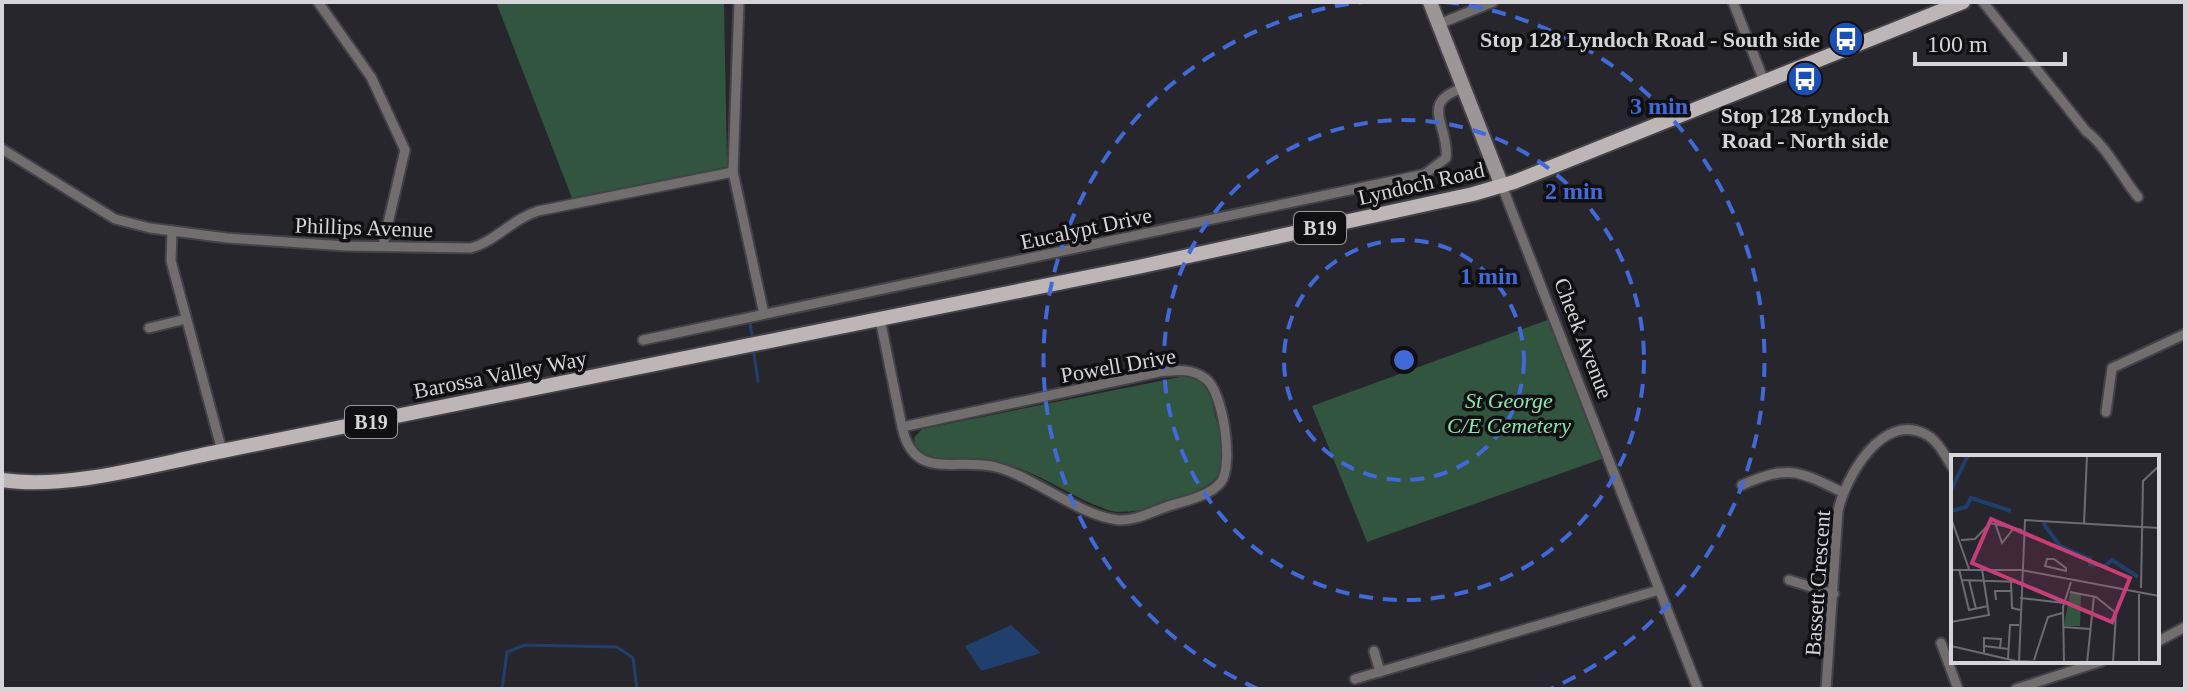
<svg xmlns="http://www.w3.org/2000/svg" width="2187" height="691" viewBox="0 0 2187 691" font-family="'Times New Roman',serif">
<style>
.green{fill:#31553f}
.water{fill:#213f6c}
.lines{fill:none;stroke-linecap:round;stroke-linejoin:round}
.stream{stroke:#213f6c;stroke-width:3}
.street-casing{stroke:#434248;stroke-width:13}
.secondary-casing{stroke:#434248;stroke-width:18}
.primary-casing{stroke:#434248;stroke-width:18}
.street{stroke:#726e6e;stroke-width:9}
.secondary{stroke:#9c9697;stroke-width:14}
.primary{stroke:#bdb5b6;stroke-width:14}
.ring{fill:none;stroke:#4269d8;stroke-width:4;stroke-dasharray:14 10}
.labels{text-anchor:middle;stroke-width:7;stroke-linejoin:round;paint-order:stroke}
.shield{fill:#100f12;stroke:#9a9a9d;stroke-width:2}
.shield-label{font-size:20px;font-weight:bold;fill:#d5d5d9}
.poi-label{font-size:22px;font-weight:bold;fill:#d5d5d9;stroke:#100f12;text-anchor:end}
.street-label{font-size:22px;fill:#d5d5d9;stroke:#100f12}
.park-label{font-size:22px;font-style:italic;fill:#8be6b0;stroke:#100f12}
.inset-river{fill:none;stroke:#213f6c;stroke-width:4}
.inset-road{fill:none;stroke:#6d6c71;stroke-width:2}
.view{fill:#c63e74;fill-opacity:0.15;stroke:#c63e74;stroke-width:4}
.inset-edge{fill:none;stroke:#d5d5d9;stroke-width:4}
.centre{fill:#4269d8;stroke:#100f12;stroke-width:4}
.ring-label{font-size:24px;text-anchor:middle;font-weight:bold;fill:#4269d8;stroke:#100f12;stroke-width:7;stroke-linejoin:round;paint-order:stroke}
</style>
<rect width="100%" height="100%" fill="#27262c"/>
<g class="green">
<polygon points="496,2 724,2 727,167 572,198"/>
<polygon points="1553,318 1607,457 1367,542 1312,406"/>
<path d="M1185,376C1207,380 1211,394 1215,415C1219,431 1227,452 1222,469C1214,494 1132,519 1108,510C1074,499 1043,474 1008,465C979,457 937,468 915,447L914,438L922,429Z"/>
</g>
<polygon class="water" points="1011,625 1041,653 981,671 965,646"/>
<g class="lines">
<g class="stream">
<polyline points="750,322 752,336"/>
<polyline points="754,354 758,381"/>
<polyline points="502,689 507,652 525,645 617,647 633,658 637,689"/>
</g>
<defs>
<g id="street">
<polyline points="318,2 371,77 405,150 383,245"/>
<polyline points="739,2 733,172 764,314"/>
<polyline points="1733,2 1764,81"/>
<path d="M1983,2L2086,131C2108,148 2120,175 2138,197"/>
<polyline points="1439,24 1493,2"/>
<path d="M2,149L115,219L150,228L227,238L345,246L471,248C496,241 512,219 538,211L733,172"/>
<polyline points="1502,186 1698,689"/>
<polyline points="172,231 171,261 222,451"/>
<path d="M880,319L902,427C914,482 955,457 996,467C1037,478 1079,516 1119,520C1135,521 1151,512 1166,507C1183,501 1209,497 1221,482C1234,465 1223,392 1206,379C1193,368 1175,370 1159,372L902,427"/>
<polyline points="149,328 186,319"/>
<path d="M643,340L1425,174L1446,158C1450,126 1417,102 1464,88"/>
<polyline points="2106,412 2112,368 2185,334"/>
<path d="M1742,485C1789,465 1797,470 1842,492"/>
<polyline points="1789,580 1834,594"/>
<polyline points="2157,642 2185,627"/>
<polyline points="1941,643 1958,689"/>
<polyline points="1374,651 1380,672"/>
<polyline points="1355,679 1659,590"/>
<path d="M1826,689L1838,511C1845,478 1882,412 1925,434C1938,440 1945,456 1953,468"/>
<polyline points="2016,689 2102,661"/>
</g>
<polyline id="secondary" points="1430,2 1502,186"/>
<path id="primary" d="M2,480C70,490 154,464 222,451L1138,267L1473,194L1514,182L1963,2"/>
</defs>
<use href="#street" class="street-casing"/>
<use href="#secondary" class="secondary-casing"/>
<use href="#primary" class="primary-casing"/>
<use href="#street" class="street"/>
<use href="#secondary" class="secondary"/>
<use href="#primary" class="primary"/>
</g>
<g class="ring">
<circle cx="1404" cy="360" r="120"/>
<circle cx="1404" cy="360" r="240"/>
<path d="M1258 689A360 360 0 0 1 1363 2M1445 2A360 360 0 0 1 1550 689"/>
</g>
<defs>
<symbol id="bus-disc" viewBox="-11 -11 22 22"><circle r="9.5" fill="#1a4fb4" stroke="#100f12"/><path d="M-5-6H5V4H4V6H2V4H-2V6H-4V4H-5ZM-3.5-4V0h7V-4ZM-3.5 1.2v1.5H-2V1.2ZM2 1.2v1.5H3.5V1.2Z" fill="#fff"/></symbol>
</defs>
<g fill-rule="evenodd">
<use href="#bus-disc" x="1826" y="19" width="40" height="40"/>
<use href="#bus-disc" x="1785" y="59" width="40" height="40"/>
</g>
<g class="labels">
<g class="shield">
<rect x="1294" y="212" width="52" height="32" rx="6"/>
<rect x="345" y="406" width="52" height="32" rx="6"/>
</g>
<g class="shield-label">
<text x="1320" y="235">B19</text>
<text x="371" y="429">B19</text>
</g>
<g class="poi-label">
<text x="1820" y="47">Stop 128 Lyndoch Road - South side</text>
<text x="1805" y="123" text-anchor="middle">Stop 128 Lyndoch<tspan x="1805" dy="25">Road - North side</tspan></text>
</g>
<g class="street-label">
<text transform="translate(1421 183) rotate(-13)" y="8">Lyndoch Road</text>
<text transform="translate(364 227) rotate(2)" y="8">Phillips Avenue</text>
<text transform="translate(1086 228) rotate(-12)" y="8">Eucalypt Drive</text>
<text transform="translate(1584 338) rotate(69)" y="8">Cheek Avenue</text>
<text transform="translate(1118 365) rotate(-10)" y="8">Powell Drive</text>
<text transform="translate(500 374) rotate(-11)" y="8">Barossa Valley Way</text>
<text transform="translate(1817 583) rotate(-86)" y="8">Bassett Crescent</text>
</g>
<g class="park-label">
<text x="1509" y="408">St George<tspan x="1509" dy="25">C/E Cemetery</tspan></text>
</g>
</g>
<g transform="translate(1951 455)">
<rect width="208" height="208" fill="#27262c"/>
<path d="M119,137L130,139L129,171H113Z" fill="#31553f"/>
<path class="inset-river" d="M0,35L17,0M0,56L15,52L20,43L60,56M92,68L109,91L139,104V109L154,111L161,105L187,122"/>
<path class="inset-road" d="M0,63L18,114M44,68L51,88L63,73M133,69L136,0M10,85L24,84L39,68L71,75M103,104L115,113V116L94,111L96,104ZM8,114L18,155L37,151M0,115H70L208,141M11,125L69,127M18,125L25,154M60,127L61,153L69,155M190,133L192,26L208,11M119,137L145,142L165,158L162,208M69,143L113,148M45,145L44,136H60M0,167L38,160L31,114M112,172L139,174M0,191L65,206L109,208M33,191L58,194M33,199V183L50,184L49,193M57,204L59,170H68M83,205L97,162L111,158M113,206L112,152L120,127M68,207L74,65L208,73M136,208L143,141M188,208V139"/>
<path class="view" d="M40,64L179,123L161,167L21,108Z"/>
<rect width="208" height="208" class="inset-edge"/>
</g>
<circle cx="1404" cy="360" r="12" class="centre"/>
<g class="ring-label">
<text x="1659" y="114">3 min</text>
<text x="1574" y="199">2 min</text>
<text x="1489" y="284">1 min</text>
</g>
<rect width="2187" height="691" fill="none" stroke="#d5d5d9" stroke-width="8"/>
<path d="M1915 52v12h150v-12" fill="none" stroke="#d5d5d9" stroke-width="4"/>
<text x="1927" y="52" font-size="24" fill="#d5d5d9" stroke="#100f12" stroke-width="6" paint-order="stroke">100 m</text>
</svg>
